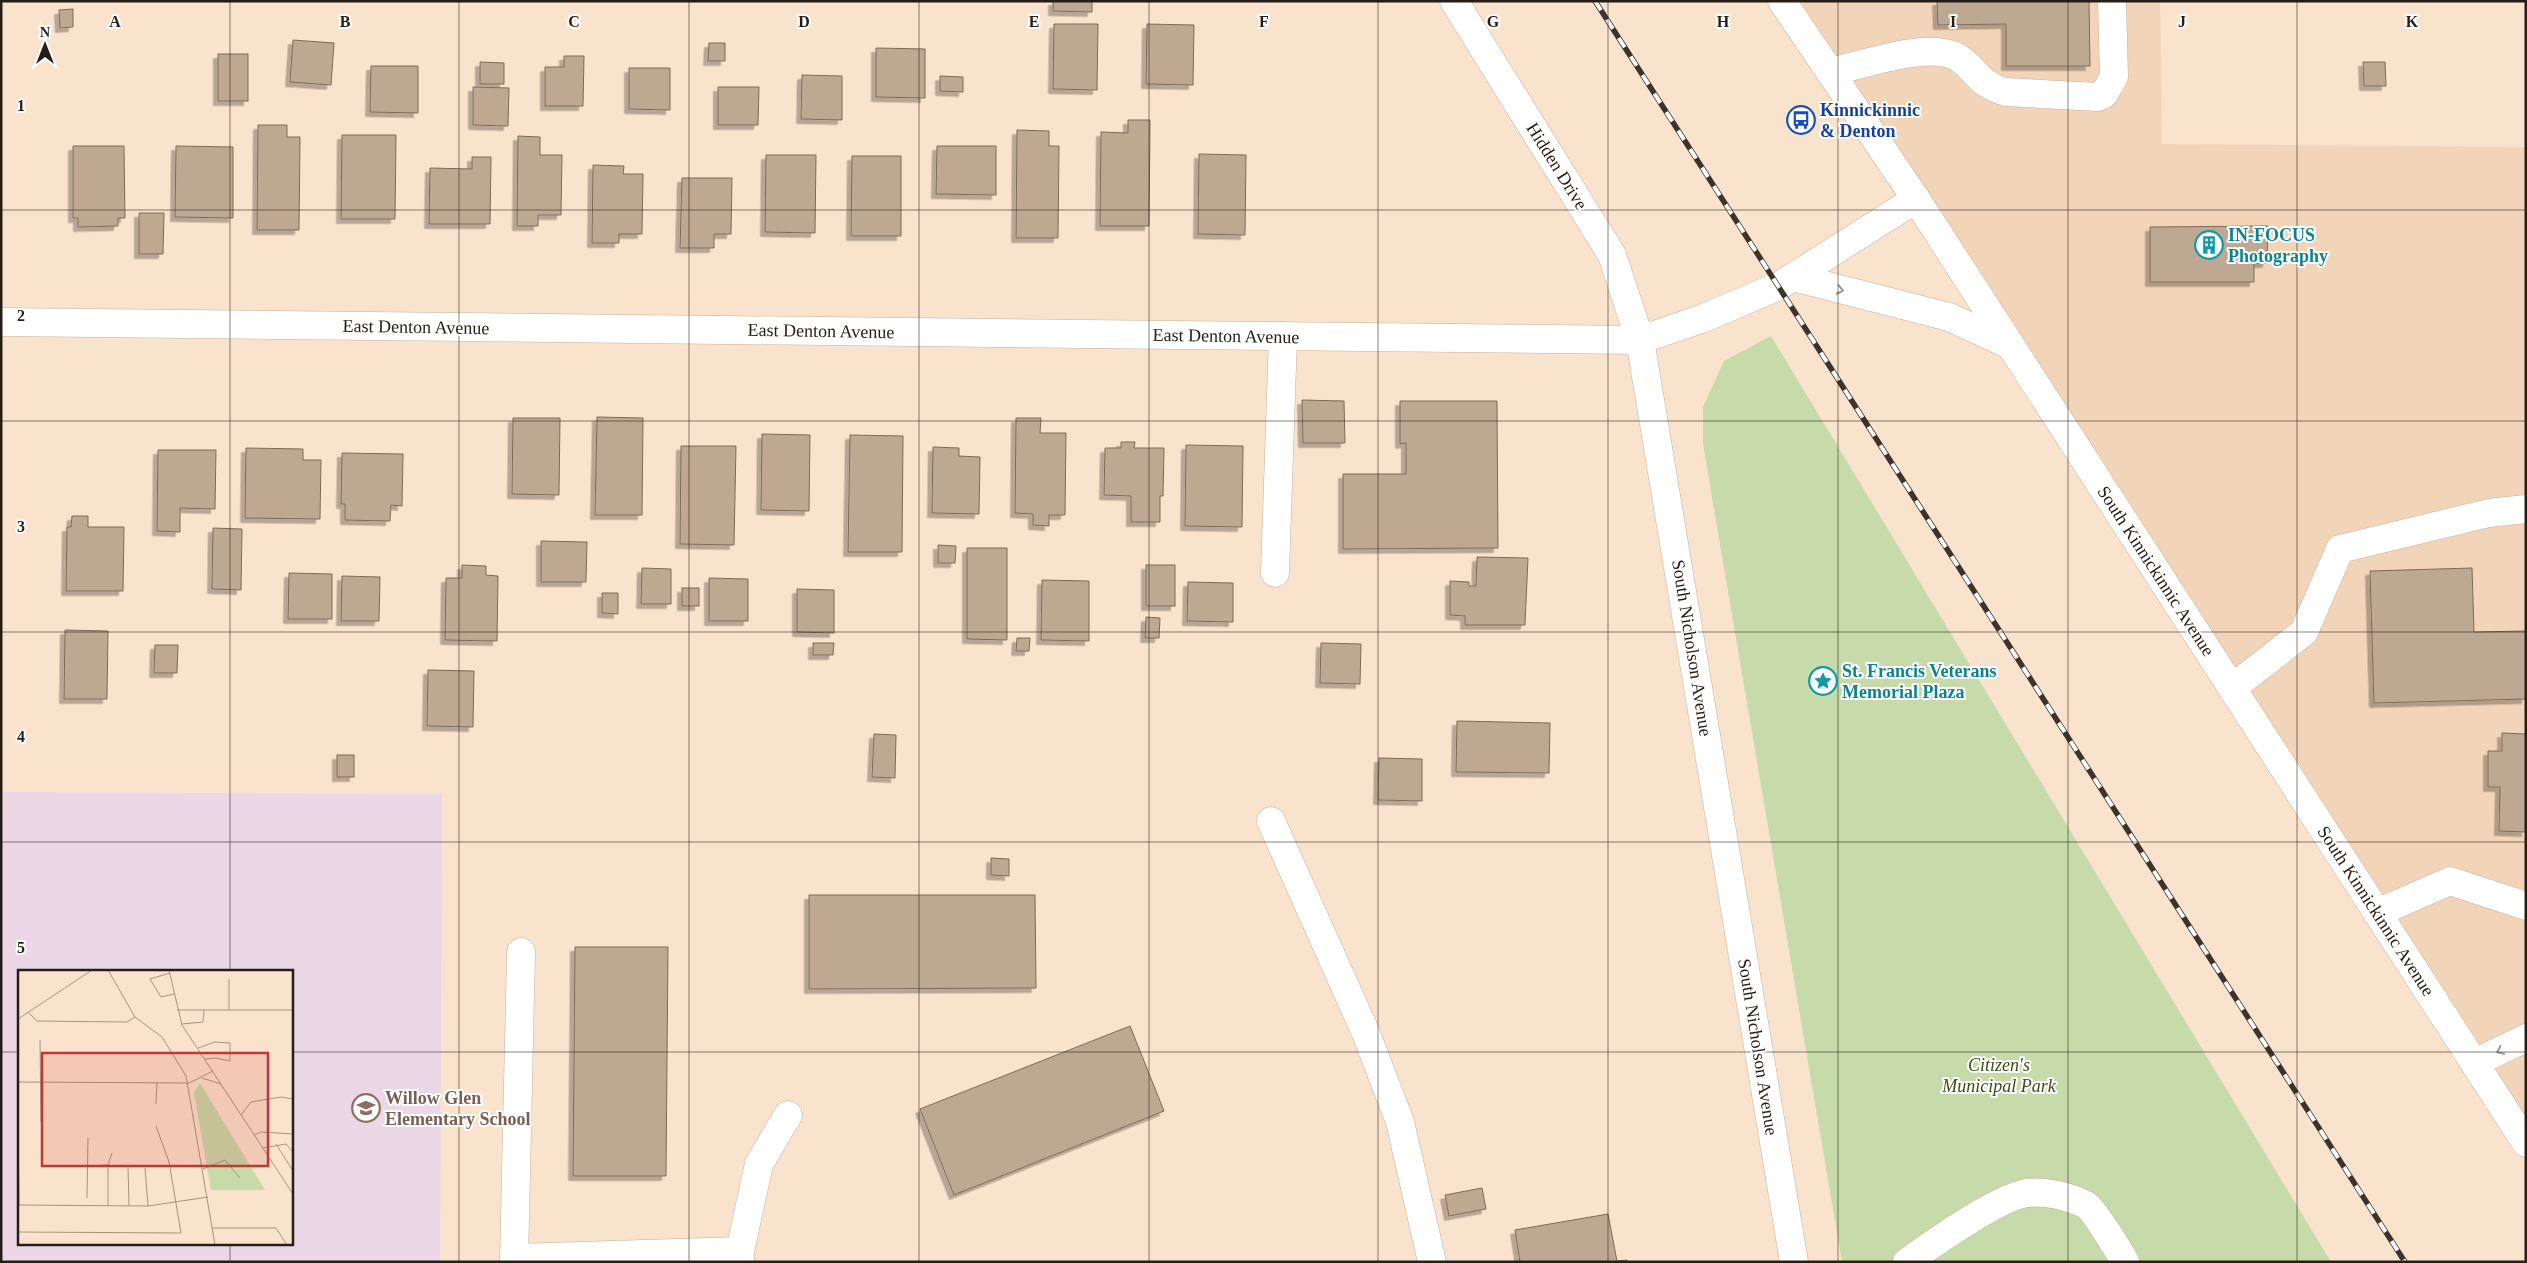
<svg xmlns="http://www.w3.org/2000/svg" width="2527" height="1263" viewBox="0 0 2527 1263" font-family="Georgia,serif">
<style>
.built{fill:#f2d5b9}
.education{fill:#ebd7e6;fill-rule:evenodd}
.green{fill:#c7daa9}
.building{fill:#bda892;stroke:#7e6a56;filter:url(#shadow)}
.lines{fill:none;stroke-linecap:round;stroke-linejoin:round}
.minor-casing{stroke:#c6b09a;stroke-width:29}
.minor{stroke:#fff;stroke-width:28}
.rail-casing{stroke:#3d332a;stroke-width:5.5}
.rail{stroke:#fff;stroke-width:4;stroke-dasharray:11;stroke-linecap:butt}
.oneway{stroke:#9d9a96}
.grid{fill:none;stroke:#261e16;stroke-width:1;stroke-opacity:0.55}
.labels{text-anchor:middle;stroke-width:4;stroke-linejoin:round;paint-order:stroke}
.transit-label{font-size:18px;font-weight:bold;fill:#164399;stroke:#fff;text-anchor:start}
.street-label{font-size:18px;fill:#261e16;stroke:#fff}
.culture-label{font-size:18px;font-weight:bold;fill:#0d838f;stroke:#fff;text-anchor:start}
.park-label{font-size:18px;font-style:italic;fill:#3b4d16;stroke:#fff}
.education-label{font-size:18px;font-weight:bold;fill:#785e54;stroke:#fff;text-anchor:start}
.inset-road{fill:none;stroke:#a59484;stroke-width:1}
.view{fill:#c53732;fill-opacity:0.15;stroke:#c53732;stroke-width:2.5}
.inset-edge{fill:none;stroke:#261e16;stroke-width:2.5}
.grid-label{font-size:16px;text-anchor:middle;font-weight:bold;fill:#261e16;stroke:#fff;stroke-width:4;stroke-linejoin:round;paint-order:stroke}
</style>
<defs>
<filter id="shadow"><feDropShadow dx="-4.5" dy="4.5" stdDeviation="0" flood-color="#0004"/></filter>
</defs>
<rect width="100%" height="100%" fill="#fae3cd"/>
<polygon class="built" points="1782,1 2160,1 2162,144 2526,147 2526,1143"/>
<path class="education" d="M1,792L442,794L440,1262H1ZM19,972H291V1244H19Z"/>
<polygon class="green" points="1771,336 2331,1262 1842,1262 1703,444 1703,407 1724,361"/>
<g class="building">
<polygon points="1053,1 1092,1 1092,12 1053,11"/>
<polygon points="1937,1 2089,1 2090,66 2006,66 2006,24 1938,25"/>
<polygon points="73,9 73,27 60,28 59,10"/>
<polygon points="1054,24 1098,24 1097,90 1053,89"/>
<polygon points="1147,24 1194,25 1193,85 1146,84"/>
<polygon points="293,40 334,43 331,85 290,82"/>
<polygon points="709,43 725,43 725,61 708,61"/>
<polygon points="876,48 925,49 925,98 876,97"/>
<rect x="218" y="54" width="30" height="47"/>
<polygon points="564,56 584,56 583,106 545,106 545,67 564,67"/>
<polygon points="480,62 504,63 504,84 480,84"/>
<polygon points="2363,62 2385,62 2386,86 2364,86"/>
<polygon points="371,66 418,66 418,113 370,112"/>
<polygon points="629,68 670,68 670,110 629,109"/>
<polygon points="802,75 842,76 842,120 801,119"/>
<polygon points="940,76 963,77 963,92 940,91"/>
<polygon points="473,87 509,88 508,126 473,125"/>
<polygon points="718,87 759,87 758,125 718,125"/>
<polygon points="1128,120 1150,120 1149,226 1100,226 1101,132 1128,133"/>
<polygon points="258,125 287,125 287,137 300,137 299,230 257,230"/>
<polygon points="1017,130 1049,131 1049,146 1059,146 1058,238 1016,238"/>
<polygon points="342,135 396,135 395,219 341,219"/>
<polygon points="518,136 540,137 540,155 562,155 561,215 538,215 538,226 517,226"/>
<polygon points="73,146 124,146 125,218 118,218 118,226 78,227 78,218 73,218"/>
<polygon points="176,146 233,147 233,218 175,217"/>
<polygon points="937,146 996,146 996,195 936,194"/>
<polygon points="1199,154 1246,155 1245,235 1198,234"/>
<polygon points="766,155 816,155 815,233 765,232"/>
<polygon points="852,156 901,156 901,236 851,236"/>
<polygon points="472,157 491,157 490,224 429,224 430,168 472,169"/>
<polygon points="593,165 624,166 623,174 643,174 642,234 619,234 619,243 592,243"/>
<polygon points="682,178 732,178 731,234 714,234 714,248 680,248"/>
<polygon points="139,213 164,213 163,254 139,254"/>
<polygon points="2268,226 2267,263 2254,263 2254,282 2150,282 2150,227"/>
<polygon points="1302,400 1344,401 1345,443 1303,443"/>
<polygon points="1400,401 1497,401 1498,548 1343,549 1343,474 1406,474 1406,443 1400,444"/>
<polygon points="597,417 643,418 642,515 595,515"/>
<polygon points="513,418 560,418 559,495 512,494"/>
<polygon points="1016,418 1041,418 1040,433 1066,433 1065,515 1049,515 1049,526 1033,525 1033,514 1015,513"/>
<polygon points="762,434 810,435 809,511 761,510"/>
<polygon points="850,435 903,436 902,552 848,552"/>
<polygon points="1121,442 1135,442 1134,448 1164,448 1163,496 1160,496 1160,522 1131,522 1131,496 1104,495 1105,448 1121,448"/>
<polygon points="1186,445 1243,446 1242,527 1185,526"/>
<polygon points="681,446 736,446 734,545 680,544"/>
<polygon points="933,447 959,448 959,456 980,457 979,514 932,513"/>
<polygon points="246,448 303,449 303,460 321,460 320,519 245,518"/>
<polygon points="158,450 216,450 215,509 180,508 180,532 157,531"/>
<polygon points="342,453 403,454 402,506 391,505 390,521 345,520 345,504 341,504"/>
<polygon points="72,516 88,516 88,527 124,527 123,591 66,591 67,527 71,527"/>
<polygon points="213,528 242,529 241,590 212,589"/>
<polygon points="541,541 587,542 586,582 541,582"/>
<polygon points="938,545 956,546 955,563 938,563"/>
<polygon points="967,548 1007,548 1007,640 967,639"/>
<polygon points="1477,557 1528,558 1525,625 1465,625 1465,616 1450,615 1450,581 1469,582 1469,586 1476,586"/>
<polygon points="462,565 486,566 486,575 498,576 497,641 445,640 446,578 462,578"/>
<rect x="1146" y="565" width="29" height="41"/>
<polygon points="642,568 671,569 671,604 641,604"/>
<polygon points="2472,568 2474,632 2526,631 2526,699 2374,703 2370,571"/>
<polygon points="289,573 332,574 332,619 288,619"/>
<polygon points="342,576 380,577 379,621 341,621"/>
<polygon points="709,578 748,579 748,621 709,621"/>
<polygon points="1042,580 1089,581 1089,641 1041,640"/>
<polygon points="1188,582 1233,583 1233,622 1187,621"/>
<rect x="682" y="588" width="17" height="18"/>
<polygon points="797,589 834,590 834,633 797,632"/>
<polygon points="602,593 618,593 618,614 602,613"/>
<polygon points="1146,617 1160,618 1159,638 1145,638"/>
<polygon points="65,630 108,631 107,699 64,699"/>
<polygon points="1017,638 1030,638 1029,651 1016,651"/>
<polygon points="813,643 834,643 833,655 813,655"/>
<polygon points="1321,643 1361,644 1360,684 1320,683"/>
<polygon points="155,645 178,645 177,673 154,673"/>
<polygon points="428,670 474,671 473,727 427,726"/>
<polygon points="1457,721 1550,723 1549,773 1456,772"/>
<polygon points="2502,733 2526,734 2526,832 2499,831 2500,787 2488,787 2488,751 2502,751"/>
<polygon points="874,734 896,735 895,778 872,777"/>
<rect x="337" y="755" width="17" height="22"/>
<polygon points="1379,758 1422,759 1422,801 1378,800"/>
<polygon points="991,858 1009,859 1009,876 991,875"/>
<polygon points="809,895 1035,895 1036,988 809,989"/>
<polygon points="575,947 668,947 666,1176 573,1176"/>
<polygon points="1130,1026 1164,1111 954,1195 920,1109"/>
<polygon points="1482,1188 1486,1209 1449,1216 1445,1195"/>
<polygon points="1608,1214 1617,1261 1627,1260 1627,1262 1520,1262 1515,1230"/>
</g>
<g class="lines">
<defs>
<g id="minor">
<polyline points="1454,1 1612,255 1640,340 1794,1262"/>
<polyline points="1782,1 1916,199 2526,1143"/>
<path d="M1830,72C1862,65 1928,41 1957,57C1977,69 1978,85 2006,92L2098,97L2104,94L2114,77L2112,1"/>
<polyline points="1793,277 1949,317 2010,345"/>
<polyline points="1,322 1640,340 1704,318 1779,286 1916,199"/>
<polyline points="1275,573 1283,336"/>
<polyline points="2232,688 2304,632 2340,549 2489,513 2526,509"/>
<polyline points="1271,821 1365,1031 1400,1122 1432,1262"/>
<polyline points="2377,913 2450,881 2526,906"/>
<polyline points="2474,1063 2526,1038"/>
<polyline points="515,1258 740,1251"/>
<polyline points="514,1262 521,952"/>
<polyline points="740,1262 740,1251 759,1164 788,1115"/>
<path d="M1907,1262C1932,1244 1999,1197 2027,1193C2046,1191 2069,1196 2086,1205C2094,1210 2119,1251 2125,1262"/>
</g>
</defs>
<use href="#minor" class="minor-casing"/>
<use href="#minor" class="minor"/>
<defs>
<polyline id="rail" points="1595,1 2405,1262"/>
</defs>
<use href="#rail" class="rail-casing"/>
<use href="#rail" class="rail"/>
</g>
<defs><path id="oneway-chevron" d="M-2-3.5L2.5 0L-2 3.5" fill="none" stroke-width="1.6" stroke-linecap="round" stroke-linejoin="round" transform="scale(1.25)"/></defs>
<g class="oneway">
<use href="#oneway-chevron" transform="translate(1840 290) rotate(12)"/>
<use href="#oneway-chevron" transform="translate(2500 1051) rotate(154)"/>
</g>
<path class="grid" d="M230,1V972M459,1V1262M689,1V1262M919,1V1262M1149,1V1262M1378,1V1262M1608,1V1262M1838,1V1262M2068,1V1262M2297,1V1262M1,210H2526M1,421H2526M1,632H2526M1,842H2526M1,1052H19M291,1052H2526M230,1244V1262"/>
<defs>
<symbol id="bus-ring" viewBox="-11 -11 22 22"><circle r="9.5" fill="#fff" stroke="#1a4fb4" stroke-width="1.5"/><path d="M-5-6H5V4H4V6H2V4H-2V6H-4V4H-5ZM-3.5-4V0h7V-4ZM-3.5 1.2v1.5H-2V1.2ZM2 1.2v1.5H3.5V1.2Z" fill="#1a4fb4"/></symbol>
<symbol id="building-ring" viewBox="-11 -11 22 22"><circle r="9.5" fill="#fff" stroke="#0f9aa8" stroke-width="1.5"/><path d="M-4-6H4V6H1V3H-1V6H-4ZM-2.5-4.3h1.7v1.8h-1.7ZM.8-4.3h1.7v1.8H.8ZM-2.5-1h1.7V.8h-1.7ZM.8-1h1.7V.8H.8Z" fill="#0f9aa8"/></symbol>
<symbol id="sight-ring" viewBox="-11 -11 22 22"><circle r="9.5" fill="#fff" stroke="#0f9aa8" stroke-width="1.5"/><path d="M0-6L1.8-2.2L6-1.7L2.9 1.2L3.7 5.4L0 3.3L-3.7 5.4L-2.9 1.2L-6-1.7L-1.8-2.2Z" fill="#0f9aa8"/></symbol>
<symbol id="school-ring" viewBox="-11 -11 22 22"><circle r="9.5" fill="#fff" stroke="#8d6e63" stroke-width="1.5"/><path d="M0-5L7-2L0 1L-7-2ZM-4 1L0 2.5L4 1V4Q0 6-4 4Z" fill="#8d6e63"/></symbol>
</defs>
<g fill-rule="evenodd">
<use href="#bus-ring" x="1785" y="104" width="32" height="32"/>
<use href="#building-ring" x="2193" y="229" width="32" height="32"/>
<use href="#sight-ring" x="1807" y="665" width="32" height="32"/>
<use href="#school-ring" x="350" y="1092" width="32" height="32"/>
</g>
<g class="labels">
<g class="transit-label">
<text x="1820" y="116">Kinnickinnic<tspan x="1820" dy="21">&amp; Denton</tspan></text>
</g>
<g class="street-label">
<text transform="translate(1557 166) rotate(58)" y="6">Hidden Drive</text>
<text transform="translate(416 327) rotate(1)" y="6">East Denton Avenue</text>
<text transform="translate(821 331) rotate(1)" y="6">East Denton Avenue</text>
<text transform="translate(1226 336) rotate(1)" y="6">East Denton Avenue</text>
<text transform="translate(2156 571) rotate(57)" y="6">South Kinnickinnic Avenue</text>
<text transform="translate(1692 648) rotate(81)" y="6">South Nicholson Avenue</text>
<text transform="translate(2376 911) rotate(57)" y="6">South Kinnickinnic Avenue</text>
<text transform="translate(1758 1047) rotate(81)" y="6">South Nicholson Avenue</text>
</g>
<g class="culture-label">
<text x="2228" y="241">IN-FOCUS<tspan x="2228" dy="21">Photography</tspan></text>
<text x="1842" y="677">St. Francis Veterans<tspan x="1842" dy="21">Memorial Plaza</tspan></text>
</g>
<g class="park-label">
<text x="1999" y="1071">Citizen's<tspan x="1999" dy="21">Municipal Park</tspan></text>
</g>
<g class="education-label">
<text x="385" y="1104">Willow Glen<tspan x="385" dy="21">Elementary School</tspan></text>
</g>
</g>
<g transform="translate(18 970)">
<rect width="275" height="275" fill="#fae3cd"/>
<path d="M182,113L247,220H193L176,123Z" fill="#c7daa9"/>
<path class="inset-road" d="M90,0L117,47L144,67L168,106L197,275M151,0L164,55L275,224M152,3L132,9L143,27L156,24M211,9V40M159,40H275M11,43L19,51L109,52L117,47M0,49L74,0M164,54L185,52L186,40M22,70L23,152M180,78L197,72L212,73V91L198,88L187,89M184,108L203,114M0,112L171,113L195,101M138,134L139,113M223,145L233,132L263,127L275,129M0,158L1,235M236,165L243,162L275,164M258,174L275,201M245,178L268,174L275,182M70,196L90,195M110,197L111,236M127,198L130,236M185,199L207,190L222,208M69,228L70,168M0,235L130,236L190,227M90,236V195L94,183M194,258H258L269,275M0,262L163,263L151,192L138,156"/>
<path class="view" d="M24,83H250V196H24Z"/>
<rect width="275" height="275" class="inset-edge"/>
</g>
<g class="grid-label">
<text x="115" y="27">A</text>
<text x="345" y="27">B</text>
<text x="574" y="27">C</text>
<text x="804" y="27">D</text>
<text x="1034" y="27">E</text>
<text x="1264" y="27">F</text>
<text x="1493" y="27">G</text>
<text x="1723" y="27">H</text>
<text x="1953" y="27">I</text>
<text x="2182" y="27">J</text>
<text x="2412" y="27">K</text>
<text x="21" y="111">1</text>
<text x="21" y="321">2</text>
<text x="21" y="532">3</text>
<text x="21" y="742">4</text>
<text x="21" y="953">5</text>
</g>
<rect width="2527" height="1263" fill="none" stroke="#261e16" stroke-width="5"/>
<g transform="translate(45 45)" stroke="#ffffff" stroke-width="4" paint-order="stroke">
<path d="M0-4L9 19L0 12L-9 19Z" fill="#261e16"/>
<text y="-8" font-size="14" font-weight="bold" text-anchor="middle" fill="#261e16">N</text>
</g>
</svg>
